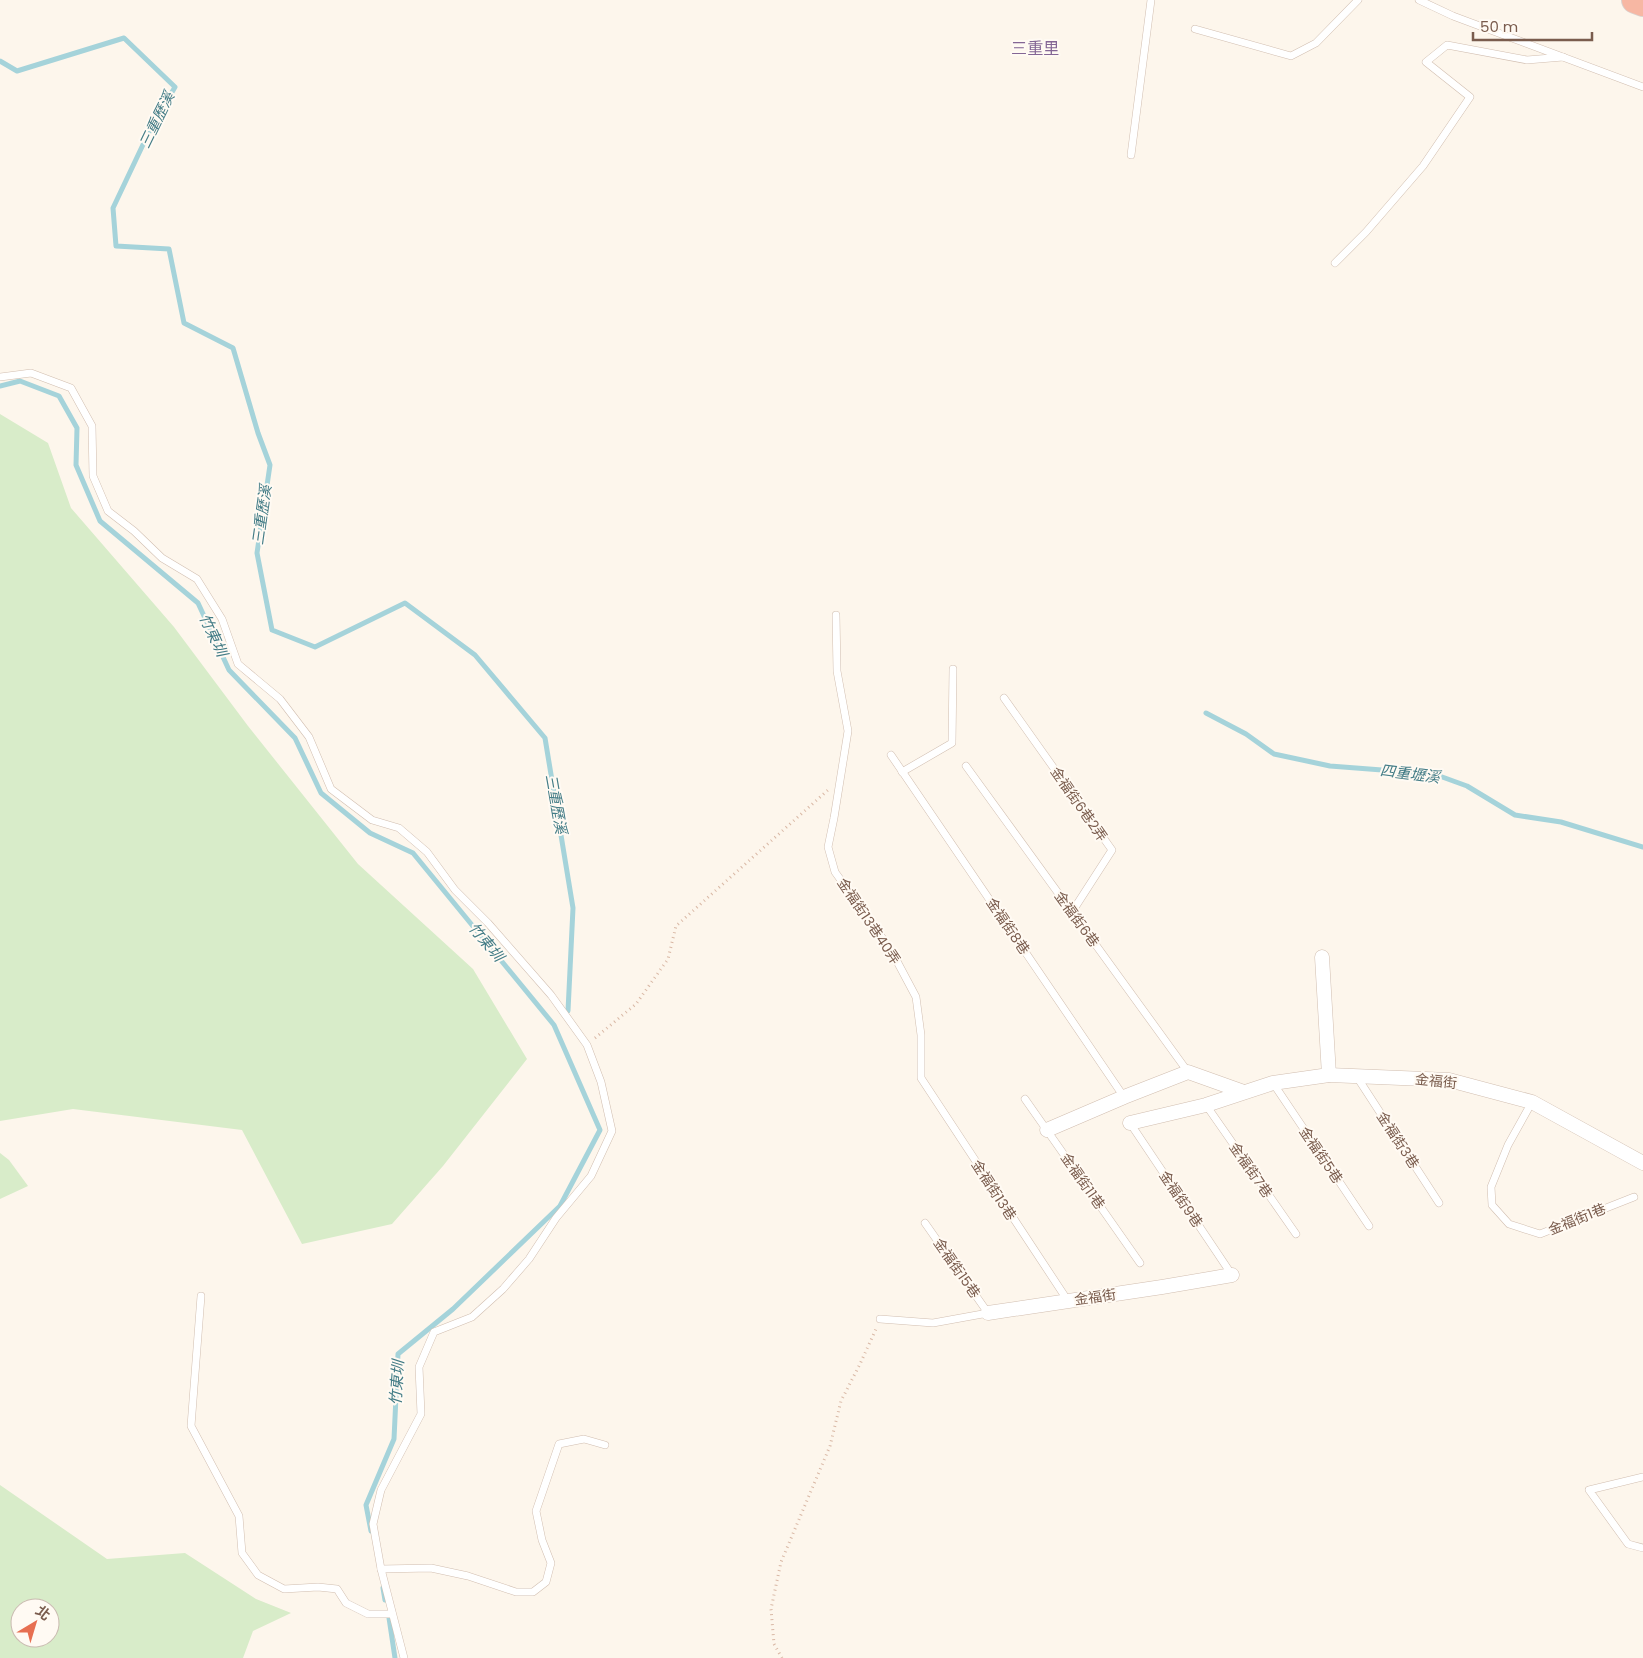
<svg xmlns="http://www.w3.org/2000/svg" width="1643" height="1658" viewBox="0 0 1643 1658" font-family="Poppins,'Noto Sans TC',sans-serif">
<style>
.green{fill:#d8ecc9;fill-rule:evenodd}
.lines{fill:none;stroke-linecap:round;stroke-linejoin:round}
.stream{stroke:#a5d3da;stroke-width:5}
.service-casing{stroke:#d1beb0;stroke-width:8}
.minor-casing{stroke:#d1beb0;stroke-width:15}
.motorway-casing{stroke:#dad1cd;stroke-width:28}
.path{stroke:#d9b8a5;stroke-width:3;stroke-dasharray:1 4;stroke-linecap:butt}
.service{stroke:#fff;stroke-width:7}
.minor{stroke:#fff;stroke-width:14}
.motorway{stroke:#f7b7a3;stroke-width:26}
.labels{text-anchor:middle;stroke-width:4;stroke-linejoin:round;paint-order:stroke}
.street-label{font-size:14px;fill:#7a5c4d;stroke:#fffaf3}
.water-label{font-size:15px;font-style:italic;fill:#437c86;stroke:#fffaf3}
.quarter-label{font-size:16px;fill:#846695;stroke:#fffaf3}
</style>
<rect width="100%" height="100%" fill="#fdf6ec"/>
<g class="green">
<polygon points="0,414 48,443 71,508 174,627 248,726 358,864 473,969 527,1059 443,1166 392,1224 302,1244 242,1130 73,1109 0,1121"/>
<polygon points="0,1153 9,1160 28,1186 0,1199"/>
<path d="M0,1485L107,1559L185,1553L256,1599L291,1613L253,1631L243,1658H0ZM20,1608H50V1638H20Z"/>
</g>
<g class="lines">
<g class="stream">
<polyline points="0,61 17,71 124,38 175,87 149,132 113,208 116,246 169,249 184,323 233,348 258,433 270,465 257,553 272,630 315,647 405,603 475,655 545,738 573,908 568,1011"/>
<polyline points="0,386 20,381 59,396 77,428 76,465 100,521 198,603 229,670 295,738 321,793 370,833 413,853 554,1025 600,1130 560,1206 453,1309 398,1354 394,1439 366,1505 371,1531"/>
<polyline points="1206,713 1246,734 1274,754 1330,766 1434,774 1467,786 1515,815 1561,822 1643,847"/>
<polyline points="383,1588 385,1600"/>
<polyline points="389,1618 395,1658"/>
</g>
<defs>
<g id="service">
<polyline points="1419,0 1453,16 1643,87"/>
<polyline points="1195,29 1291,56 1316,43 1358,0"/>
<polyline points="1131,155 1151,0"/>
<polyline points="1335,263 1366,232 1423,166 1470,97 1426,62 1447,45 1527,60 1563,57"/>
<polyline points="0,377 31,373 71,388 92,426 93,476 108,511 134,531 162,558 197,579 222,619 238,664 280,699 309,737 331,789 372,820 399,828 427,852 455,890 488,923 551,995 587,1045 601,1082 612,1131 591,1176 556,1218 529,1259 503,1289 472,1317 434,1332 419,1367 421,1414 381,1490 373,1524 381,1569 404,1658"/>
<polyline points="836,615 837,671 848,731 834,818 828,847 835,872 891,950 916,997 921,1035 921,1078 1068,1301"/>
<polyline points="1004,698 1112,850 1072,912"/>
<polyline points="891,755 1124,1097"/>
<polyline points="966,766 1188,1072"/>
<polyline points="902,772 952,743 953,669"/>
<polyline points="1357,1077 1439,1203"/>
<polyline points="1273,1083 1369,1226"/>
<polyline points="1025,1099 1140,1263"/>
<polyline points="1532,1102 1508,1145 1491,1187 1492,1205 1509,1224 1540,1234 1634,1197"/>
<polyline points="1206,1105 1296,1234"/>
<polyline points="1130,1123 1232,1275"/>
<polyline points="201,1296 191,1426 239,1516 242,1553 258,1575 284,1589 318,1587 337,1589 346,1603 368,1614 392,1614"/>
<polyline points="880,1319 933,1323 988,1313 925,1223"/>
<polyline points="1643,1477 1589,1490 1628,1544 1643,1548"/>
<polyline points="381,1569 431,1568 468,1576 516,1592 533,1592 546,1582 551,1563 542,1540 536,1511 559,1444 584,1439 605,1445"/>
</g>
<g id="minor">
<polyline points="1322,957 1329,1075"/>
<polyline points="1130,1123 1206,1105 1273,1083 1329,1075 1449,1080 1532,1102 1643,1163"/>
<polyline points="1047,1130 1124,1097 1188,1072 1244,1092"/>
<polyline points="988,1313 1162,1287 1232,1275"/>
</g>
<polyline id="motorway" points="1635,0 1643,3"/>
</defs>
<use href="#service" class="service-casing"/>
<use href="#minor" class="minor-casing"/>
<use href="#motorway" class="motorway-casing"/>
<g class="path">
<polyline points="595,1038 636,1004 668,959 676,926 828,790"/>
<polyline points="782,1658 774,1644 771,1609 781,1562 830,1446 841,1401 860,1364 876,1329"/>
</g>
<use href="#service" class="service"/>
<use href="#minor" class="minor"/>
<use href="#motorway" class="motorway"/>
</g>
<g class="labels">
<g class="street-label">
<text transform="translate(1079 804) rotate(55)" y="5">金福街6巷2弄</text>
<text transform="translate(1077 919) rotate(54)" y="5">金福街6巷</text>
<text transform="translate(869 921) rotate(56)" y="5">金福街13巷40弄</text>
<text transform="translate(1008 926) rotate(56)" y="5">金福街8巷</text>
<text transform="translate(1436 1081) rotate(6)" y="5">金福街</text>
<text transform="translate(1398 1140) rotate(57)" y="5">金福街3巷</text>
<text transform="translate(1321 1155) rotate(56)" y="5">金福街5巷</text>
<text transform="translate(1251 1170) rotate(55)" y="5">金福街7巷</text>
<text transform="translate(1083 1181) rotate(55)" y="5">金福街11巷</text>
<text transform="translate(994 1190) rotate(57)" y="5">金福街13巷</text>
<text transform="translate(1181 1199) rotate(56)" y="5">金福街9巷</text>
<text transform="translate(1577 1219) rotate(-22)" y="5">金福街1巷</text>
<text transform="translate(957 1268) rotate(55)" y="5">金福街15巷</text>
<text transform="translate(1095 1297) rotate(-8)" y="5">金福街</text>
</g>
<g class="water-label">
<text transform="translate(157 120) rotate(-64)" y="5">三重歷溪</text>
<text transform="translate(262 515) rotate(-82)" y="5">三重歷溪</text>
<text transform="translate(213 635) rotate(65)" y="5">竹東圳</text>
<text transform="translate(1410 774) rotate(7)" y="5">四重壢溪</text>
<text transform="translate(556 804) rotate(80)" y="5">三重歷溪</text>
<text transform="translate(486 942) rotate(50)" y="5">竹東圳</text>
<text transform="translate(397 1383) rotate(-86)" y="5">竹東圳</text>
</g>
<g class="quarter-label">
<text x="1035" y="54">三重里</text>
</g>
</g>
<g transform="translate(35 1623) rotate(38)"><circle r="24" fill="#fffaf3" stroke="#cabbb1"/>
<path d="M0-4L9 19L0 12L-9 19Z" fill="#e76f51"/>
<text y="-8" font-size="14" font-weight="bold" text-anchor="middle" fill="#7a5c4d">北</text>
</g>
<path d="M1473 32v8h119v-8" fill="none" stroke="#7a5c4d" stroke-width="2.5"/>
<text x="1480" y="32" font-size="15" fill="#7a5c4d" stroke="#fffaf3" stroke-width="4" paint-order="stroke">50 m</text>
</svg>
